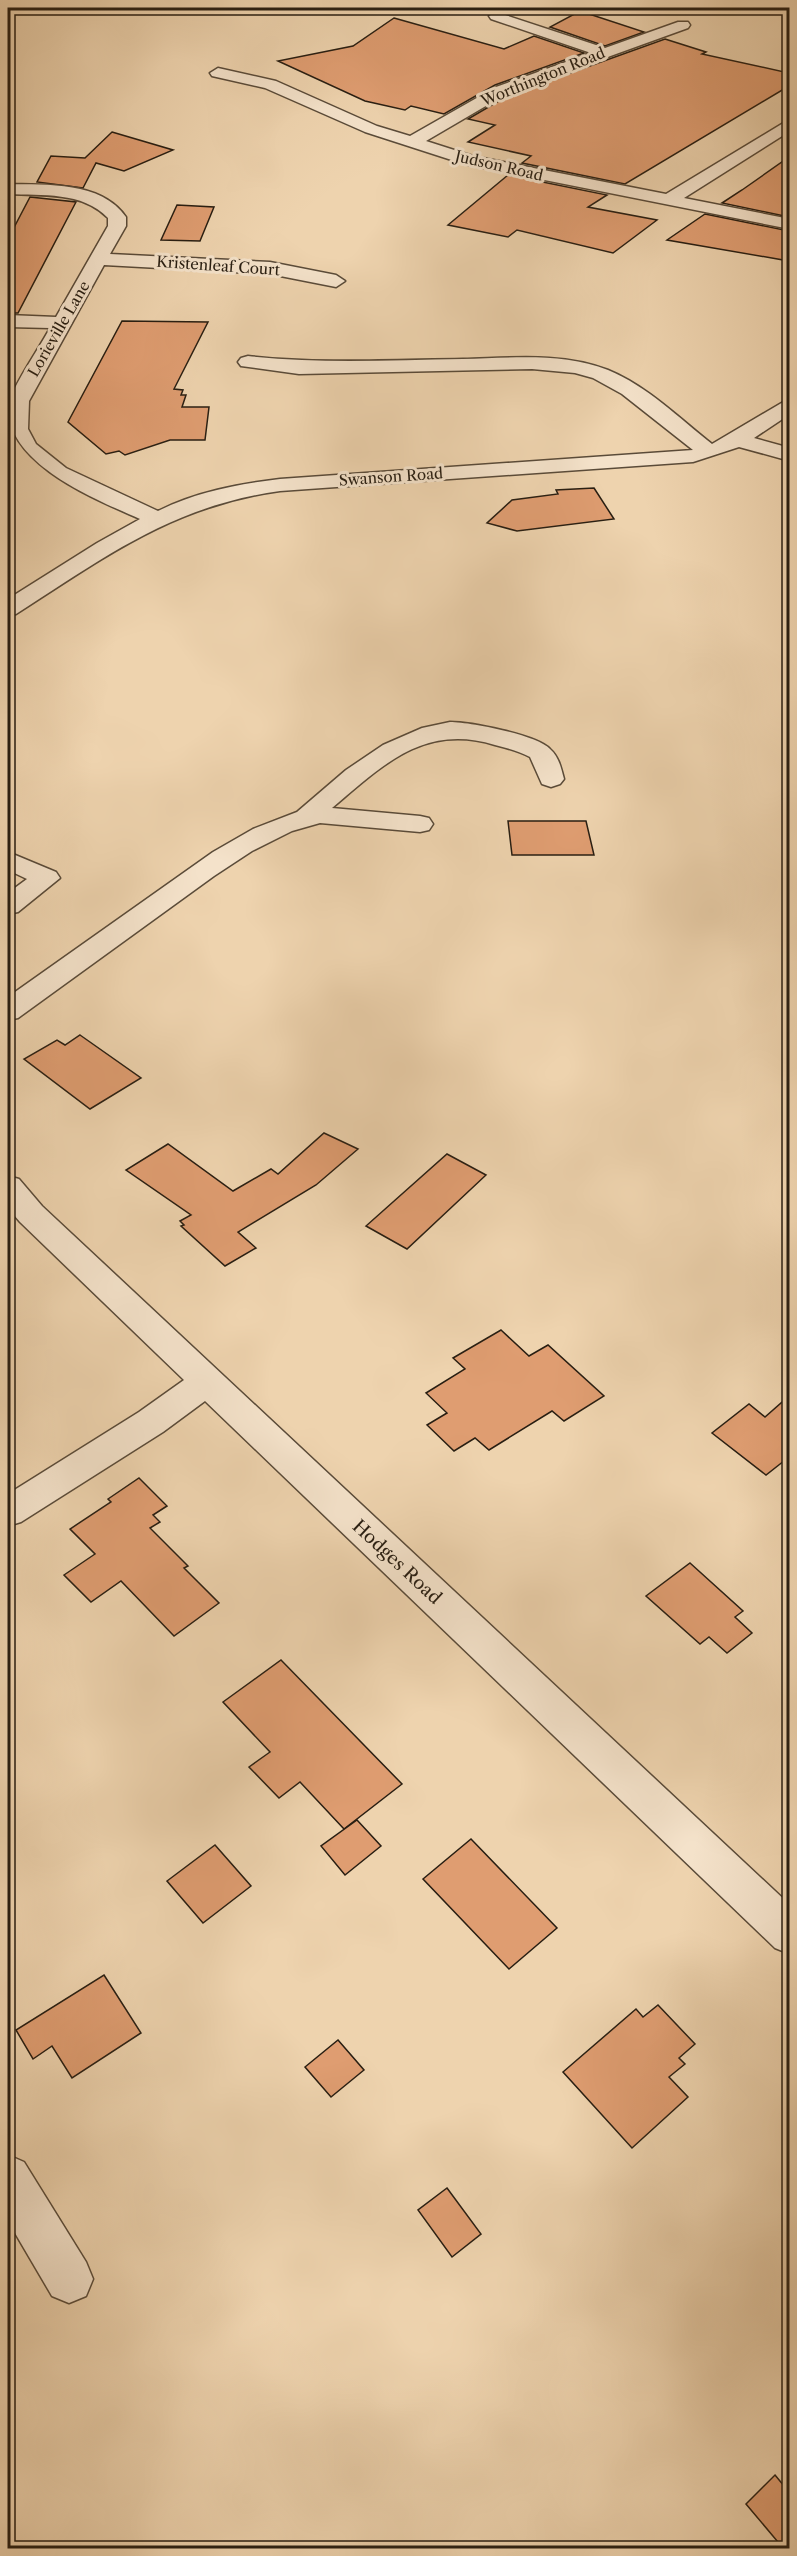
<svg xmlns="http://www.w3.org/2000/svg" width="797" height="2556" viewBox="0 0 797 2556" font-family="'Libre Caslon Text',serif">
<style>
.building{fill:#df9d71;stroke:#281e12;stroke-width:1.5}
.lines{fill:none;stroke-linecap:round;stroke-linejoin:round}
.minor-casing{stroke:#5a4b39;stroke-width:3}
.minor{fill:#f4e2ca;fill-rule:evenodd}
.labels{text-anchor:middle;stroke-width:6;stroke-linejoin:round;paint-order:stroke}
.far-street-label{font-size:15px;fill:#281e12;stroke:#f4e2ca}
.street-label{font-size:18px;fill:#281e12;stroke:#f4e2ca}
</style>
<rect width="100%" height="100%" fill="#eed3ae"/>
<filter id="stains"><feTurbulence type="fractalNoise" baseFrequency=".00333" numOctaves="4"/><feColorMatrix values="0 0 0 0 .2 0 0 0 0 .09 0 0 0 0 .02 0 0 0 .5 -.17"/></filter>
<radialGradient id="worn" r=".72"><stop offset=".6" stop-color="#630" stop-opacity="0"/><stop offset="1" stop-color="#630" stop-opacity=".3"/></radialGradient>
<g class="building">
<polygon points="580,11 644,32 605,46 550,27"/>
<polygon points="394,18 504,49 534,36 584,53 495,85 444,114 411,106 405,110 365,101 278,61 353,46"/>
<polygon points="665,39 706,52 702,54 789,73 789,86 625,184 522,163 531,156 468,142 495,125 468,119 509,95"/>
<polygon points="112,132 173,150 124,171 96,163 83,188 37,182 51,156 85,158"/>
<polygon points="789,157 789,217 722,203 742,190"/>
<polygon points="508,175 607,195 588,207 657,220 613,253 517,230 508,237 448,225"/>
<polygon points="30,197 76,202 18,313 8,313 8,239"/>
<polygon points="177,205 214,207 200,241 161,240"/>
<polygon points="705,214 789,231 789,261 667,240"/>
<polygon points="122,321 208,322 174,389 183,390 181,395 186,395 182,407 209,407 205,440 170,440 125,455 119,451 106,454 68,422"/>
<polygon points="594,488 614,519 517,531 487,523 512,500 558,494 556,490"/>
<polygon points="508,821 586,821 594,855 512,855"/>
<polygon points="80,1035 141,1078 90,1109 24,1059 57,1040 65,1045"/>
<polygon points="324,1133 358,1149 316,1185 238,1232 256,1248 225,1266 181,1226 184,1225 180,1221 191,1215 126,1170 168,1144 233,1191 271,1169 278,1174"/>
<polygon points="447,1154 486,1175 407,1249 366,1226"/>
<polygon points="501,1330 529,1356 548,1345 604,1396 564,1421 552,1411 489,1450 475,1438 454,1451 427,1425 447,1413 426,1393 465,1369 453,1358"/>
<polygon points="789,1396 789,1457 766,1475 712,1433 749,1404 765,1417"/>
<polygon points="139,1478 167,1506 153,1515 160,1522 150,1528 188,1566 184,1568 219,1603 174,1636 121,1581 91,1602 64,1575 95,1554 70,1529 111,1502 108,1499"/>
<polygon points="690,1563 743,1611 735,1617 752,1633 727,1653 709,1637 700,1644 646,1596"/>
<polygon points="281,1660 402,1784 344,1829 300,1782 279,1798 249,1767 270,1752 223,1702"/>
<polygon points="357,1820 381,1846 345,1875 321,1846"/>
<polygon points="471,1839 557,1928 509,1969 423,1879"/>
<polygon points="215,1845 251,1886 203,1923 167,1881"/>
<polygon points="104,1975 141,2033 72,2078 52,2046 33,2059 16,2030"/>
<polygon points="658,2005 695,2044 679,2058 685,2064 669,2077 688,2097 632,2148 563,2072 636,2009 643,2017"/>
<polygon points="338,2040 364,2070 331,2097 305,2067"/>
<polygon points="447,2188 481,2234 452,2257 418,2210"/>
<polygon points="775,2475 789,2492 789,2548 783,2548 746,2504"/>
</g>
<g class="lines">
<defs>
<g id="minor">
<polygon points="496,12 605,48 678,22 688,22 690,25 688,28 508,93 426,141 473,156 666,194 790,119 790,131 684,198 790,219 790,229 464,164 365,132 265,88 212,76 210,73 218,68 276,81 377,126 410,136 496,87 591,53 491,19 489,16"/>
<path d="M8,184C47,185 101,181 126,217V226L110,254L270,262L336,275L345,281L336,287L270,274L104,265L29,401L28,429L36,444L66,468L158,511C196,492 238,484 280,479L693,450L622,394L593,378L575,373L532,369L299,374L241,366L238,362L241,358L248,356C319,364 391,360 463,359C510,358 563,352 608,370C647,386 679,418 712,444L790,398V414L754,438L790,448V461L739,447L693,462L280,491C172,506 105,557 16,614L8,616V599L97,543L140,519C100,501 0,463 9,401C19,376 37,352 50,328L8,327V315L56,317L108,226V218C82,191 42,196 8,194Z"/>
<path d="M450,722C470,722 537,735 550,749C559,757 561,768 564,779L560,784L551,787L542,784L530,757C519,751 507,748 495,745C424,723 383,765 332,808L420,816L429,818L433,824L429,830L420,832L320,823L292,831L252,851L214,876L18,1018L8,1020V997L213,852L253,829L297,812L346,770L383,745L422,728Z"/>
<polygon points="8,852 56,872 60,878 18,912 8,914 8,893 27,879 8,870"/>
<polygon points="8,1176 19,1179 42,1206 790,1905 790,1954 775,1948 205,1401 163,1432 21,1522 8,1526 8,1494 139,1412 184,1380 20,1222 8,1208"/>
<polygon points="8,2155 24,2162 86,2262 93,2279 86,2296 69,2303 52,2296 8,2221"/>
</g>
</defs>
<use href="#minor" class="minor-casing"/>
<use href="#minor" class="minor"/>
</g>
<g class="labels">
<g class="far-street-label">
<text transform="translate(543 77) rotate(-22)" y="5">Worthington Road</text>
<text transform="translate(499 166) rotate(13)" y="5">Judson Road</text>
<text transform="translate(218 266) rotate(4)" y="5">Kristenleaf Court</text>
<text transform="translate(59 329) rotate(-60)" y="5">Lorieville Lane</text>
<text transform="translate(391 477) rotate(-4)" y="5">Swanson Road</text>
</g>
<g class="street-label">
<text transform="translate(397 1562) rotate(43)" y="6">Hodges Road</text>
</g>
</g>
<rect width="797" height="2556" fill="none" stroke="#eed3ae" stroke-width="30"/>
<rect x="9" y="9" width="779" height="2538" fill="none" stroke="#281e12" stroke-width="3"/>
<rect x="15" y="15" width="767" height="2526" fill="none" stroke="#281e12" stroke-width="1.5"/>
<rect width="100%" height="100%" filter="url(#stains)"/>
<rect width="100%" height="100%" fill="url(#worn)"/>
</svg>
